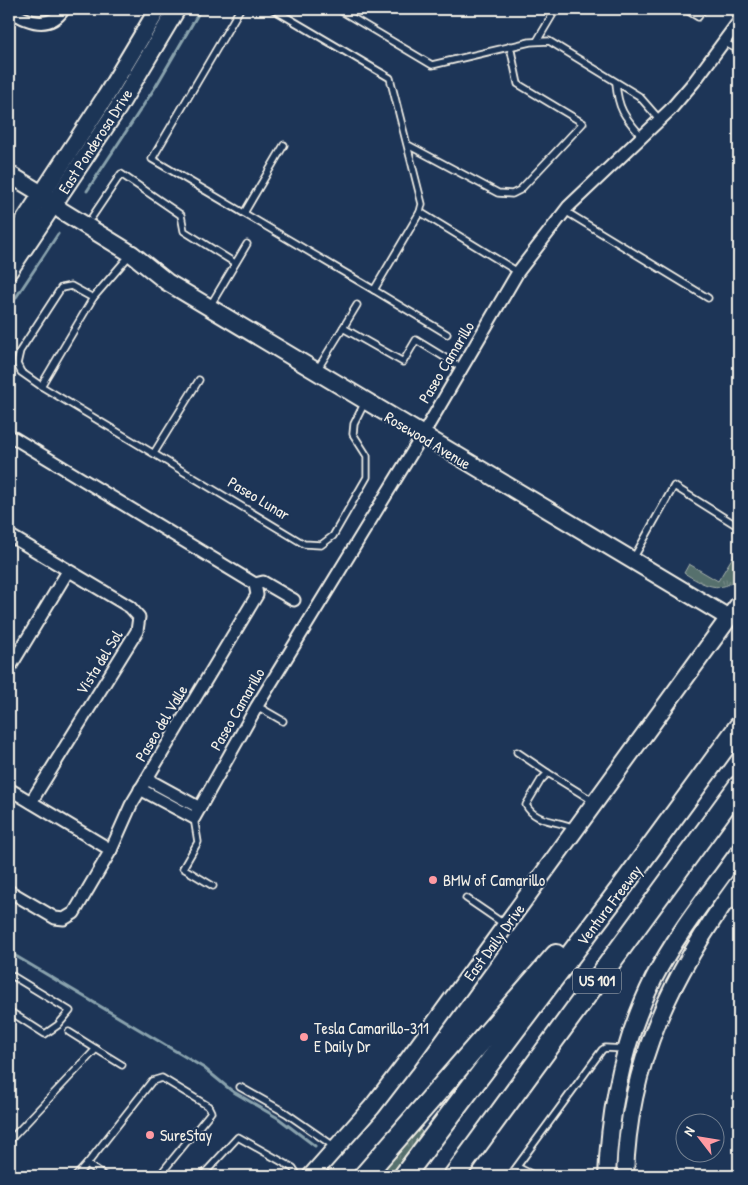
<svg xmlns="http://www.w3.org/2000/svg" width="748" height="1185" viewBox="0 0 748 1185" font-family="'Patrick Hand',sans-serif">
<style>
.grass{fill:url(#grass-tufts);stroke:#a6b0aa}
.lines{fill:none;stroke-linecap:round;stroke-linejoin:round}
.stream{stroke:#89a2ad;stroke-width:3}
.lane-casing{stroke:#f4f1e8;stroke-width:9}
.street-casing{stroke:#f4f1e8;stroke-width:15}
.secondary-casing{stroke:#f4f1e8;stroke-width:20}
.highway-casing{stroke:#f4f1e8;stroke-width:24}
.lane{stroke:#1d3557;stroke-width:5.5}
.street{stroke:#1d3557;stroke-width:11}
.secondary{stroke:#1d3557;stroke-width:16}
.highway{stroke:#1d3557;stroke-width:20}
.poi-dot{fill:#ff9aa2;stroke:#1d3557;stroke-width:2}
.labels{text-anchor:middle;stroke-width:4;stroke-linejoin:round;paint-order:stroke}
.shield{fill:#1d3557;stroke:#b4b9bc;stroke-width:1}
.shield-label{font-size:15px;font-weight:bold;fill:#f4f1e8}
.street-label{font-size:16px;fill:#f4f1e8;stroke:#1d3557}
.poi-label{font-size:16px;fill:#f4f1e8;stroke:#1d3557;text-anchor:start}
</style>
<defs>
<pattern id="grass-tufts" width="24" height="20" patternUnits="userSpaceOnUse" patternTransform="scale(1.25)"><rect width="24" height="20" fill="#57706d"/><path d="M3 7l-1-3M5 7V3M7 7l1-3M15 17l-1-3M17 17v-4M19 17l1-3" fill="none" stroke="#708582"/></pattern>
</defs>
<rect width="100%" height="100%" fill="#1d3557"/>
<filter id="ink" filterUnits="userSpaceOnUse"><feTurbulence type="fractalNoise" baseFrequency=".02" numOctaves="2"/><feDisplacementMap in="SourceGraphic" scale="10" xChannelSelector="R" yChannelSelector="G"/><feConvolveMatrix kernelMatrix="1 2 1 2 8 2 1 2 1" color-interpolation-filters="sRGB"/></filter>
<g filter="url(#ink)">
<g class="grass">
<path d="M737,550L739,552V576C722,596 702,584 684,573L689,564L718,581Z"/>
<polygon points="416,1125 422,1132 390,1176 370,1176"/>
</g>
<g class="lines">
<g class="stream">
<polyline points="87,191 156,86 201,9"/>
<polyline points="9,308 58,234"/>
<polyline points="9,952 204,1068 232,1091 278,1118 315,1146"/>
</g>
<defs>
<g id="lane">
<polyline points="240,9 152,159 374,290"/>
<polyline points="273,9 390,78 422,204 420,212 374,290 447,334"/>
<polyline points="338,9 432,65 530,42 549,41 639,96 660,120"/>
<polyline points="685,9 698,17 703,9"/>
<polyline points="537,41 556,9"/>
<polyline points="725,43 739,50"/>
<path d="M616,83C618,110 625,117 642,137"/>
<polyline points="408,145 498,193 512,194 520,190 583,123 518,84 510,46"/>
<polyline points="565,211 708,298"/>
<polyline points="420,212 518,272"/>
<polyline points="244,213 284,145"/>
<polyline points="92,217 121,174 181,215 184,231 235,263"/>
<polyline points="93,298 71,286 61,288 20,351 17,364 21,372 41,386 304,544 321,545 333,536 367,477 367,456 353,434 354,424 365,402"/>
<polyline points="210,306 247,244"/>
<polyline points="343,328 357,305"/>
<polyline points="317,370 343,328 403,362 416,340 462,368"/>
<polyline points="41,386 93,298 130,255"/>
<polyline points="154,453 199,380"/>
<polyline points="633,559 674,486 739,527"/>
<polyline points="257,706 283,721"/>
<polyline points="517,752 548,773"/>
<polyline points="194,818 198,842 183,868 213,886"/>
<path d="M574,828C558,820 535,823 526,805L541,780L548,773L593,801"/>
<polyline points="466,898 504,924"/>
<polyline points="727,905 739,906"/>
<polyline points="9,977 11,975 70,1011 58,1025 45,1034 9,1011"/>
<polyline points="96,1049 122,1065"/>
<polyline points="240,1087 286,1113 335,1147"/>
<polyline points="9,1141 96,1049 69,1032"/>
<polyline points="87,1164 152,1081 162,1078 208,1106 211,1112 159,1176"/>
<polyline points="517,1167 535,1176"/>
<polyline points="76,1176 87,1164 104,1176"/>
<polyline points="202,1176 238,1137 293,1168 298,1176"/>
<polyline points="510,1176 602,1050 605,1048 625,1049"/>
</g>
<g id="street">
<path d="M9,10C27,22 49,31 64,9"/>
<polyline points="9,438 14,438 255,584"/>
<polyline points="9,535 130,607 139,617 137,631 31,802"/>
<polyline points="255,584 263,582 294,600"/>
<polyline points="9,669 68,571"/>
<polyline points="147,779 200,808"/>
<polyline points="9,789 111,850"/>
<polyline points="140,789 194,818 257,706 422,436 518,272 568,207 670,110 694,82 739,21"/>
<polyline points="9,891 55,918 64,919 74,913 111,850 131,805 257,595 255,584"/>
</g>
<g id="secondary">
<polyline points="9,174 42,194 62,211 132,254 167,282 729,618"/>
<polyline points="9,244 106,96 158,9"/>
<polyline points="9,271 118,108 177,9"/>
<polyline points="311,1176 372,1107 405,1064 739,604"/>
<path d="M607,1176C610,1108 623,1040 654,978C677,933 710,893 739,852"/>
<path d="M625,1176C628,1062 673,972 739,882"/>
</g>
<g id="highway">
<polyline points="364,1176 556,955"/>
<polyline points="404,1176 622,887 739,727"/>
<polyline points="454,1176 739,786"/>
</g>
</defs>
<use href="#lane" class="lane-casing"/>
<use href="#street" class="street-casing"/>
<use href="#secondary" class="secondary-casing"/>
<use href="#highway" class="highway-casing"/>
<use href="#lane" class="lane"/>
<use href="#street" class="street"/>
<use href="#secondary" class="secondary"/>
<use href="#highway" class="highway"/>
</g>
</g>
<g class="poi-dot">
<circle cx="433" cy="880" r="5"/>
<circle cx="304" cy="1037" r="5"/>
<circle cx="150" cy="1135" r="5"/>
</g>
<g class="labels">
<rect class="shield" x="573" y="968.5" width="48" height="25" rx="4"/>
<g class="shield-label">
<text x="597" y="986">US 101</text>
</g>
<g class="street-label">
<text transform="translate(95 141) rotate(-57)" y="6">East Ponderosa Drive</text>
<text transform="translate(446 362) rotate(-59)" y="6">Paseo Camarillo</text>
<text transform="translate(428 440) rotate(31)" y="6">Rosewood Avenue</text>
<text transform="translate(259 498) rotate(31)" y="6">Paseo Lunar</text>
<text transform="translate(99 662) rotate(-58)" y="6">Vista del Sol</text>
<text transform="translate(237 709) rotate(-60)" y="6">Paseo Camarillo</text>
<text transform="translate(161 723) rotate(-59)" y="6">Paseo del Valle</text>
<text transform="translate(609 905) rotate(-53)" y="6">Ventura Freeway</text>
<text transform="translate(494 942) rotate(-54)" y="6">East Daily Drive</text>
</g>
<g class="poi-label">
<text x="443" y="886">BMW of Camarillo</text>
<text x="314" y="1034">Tesla Camarillo-311<tspan x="314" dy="18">E Daily Dr</tspan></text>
<text x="160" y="1141">SureStay</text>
</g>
</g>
<rect width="748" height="1185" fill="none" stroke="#1d3557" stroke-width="30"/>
<rect x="15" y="15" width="718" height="1155" fill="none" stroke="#f4f1e8" stroke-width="2" filter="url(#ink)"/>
<g transform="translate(700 1138) rotate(301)"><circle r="24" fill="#1d3557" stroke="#738091"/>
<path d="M0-4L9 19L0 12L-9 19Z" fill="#ff9aa2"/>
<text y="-8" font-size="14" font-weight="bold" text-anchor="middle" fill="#f4f1e8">N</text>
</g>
</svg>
